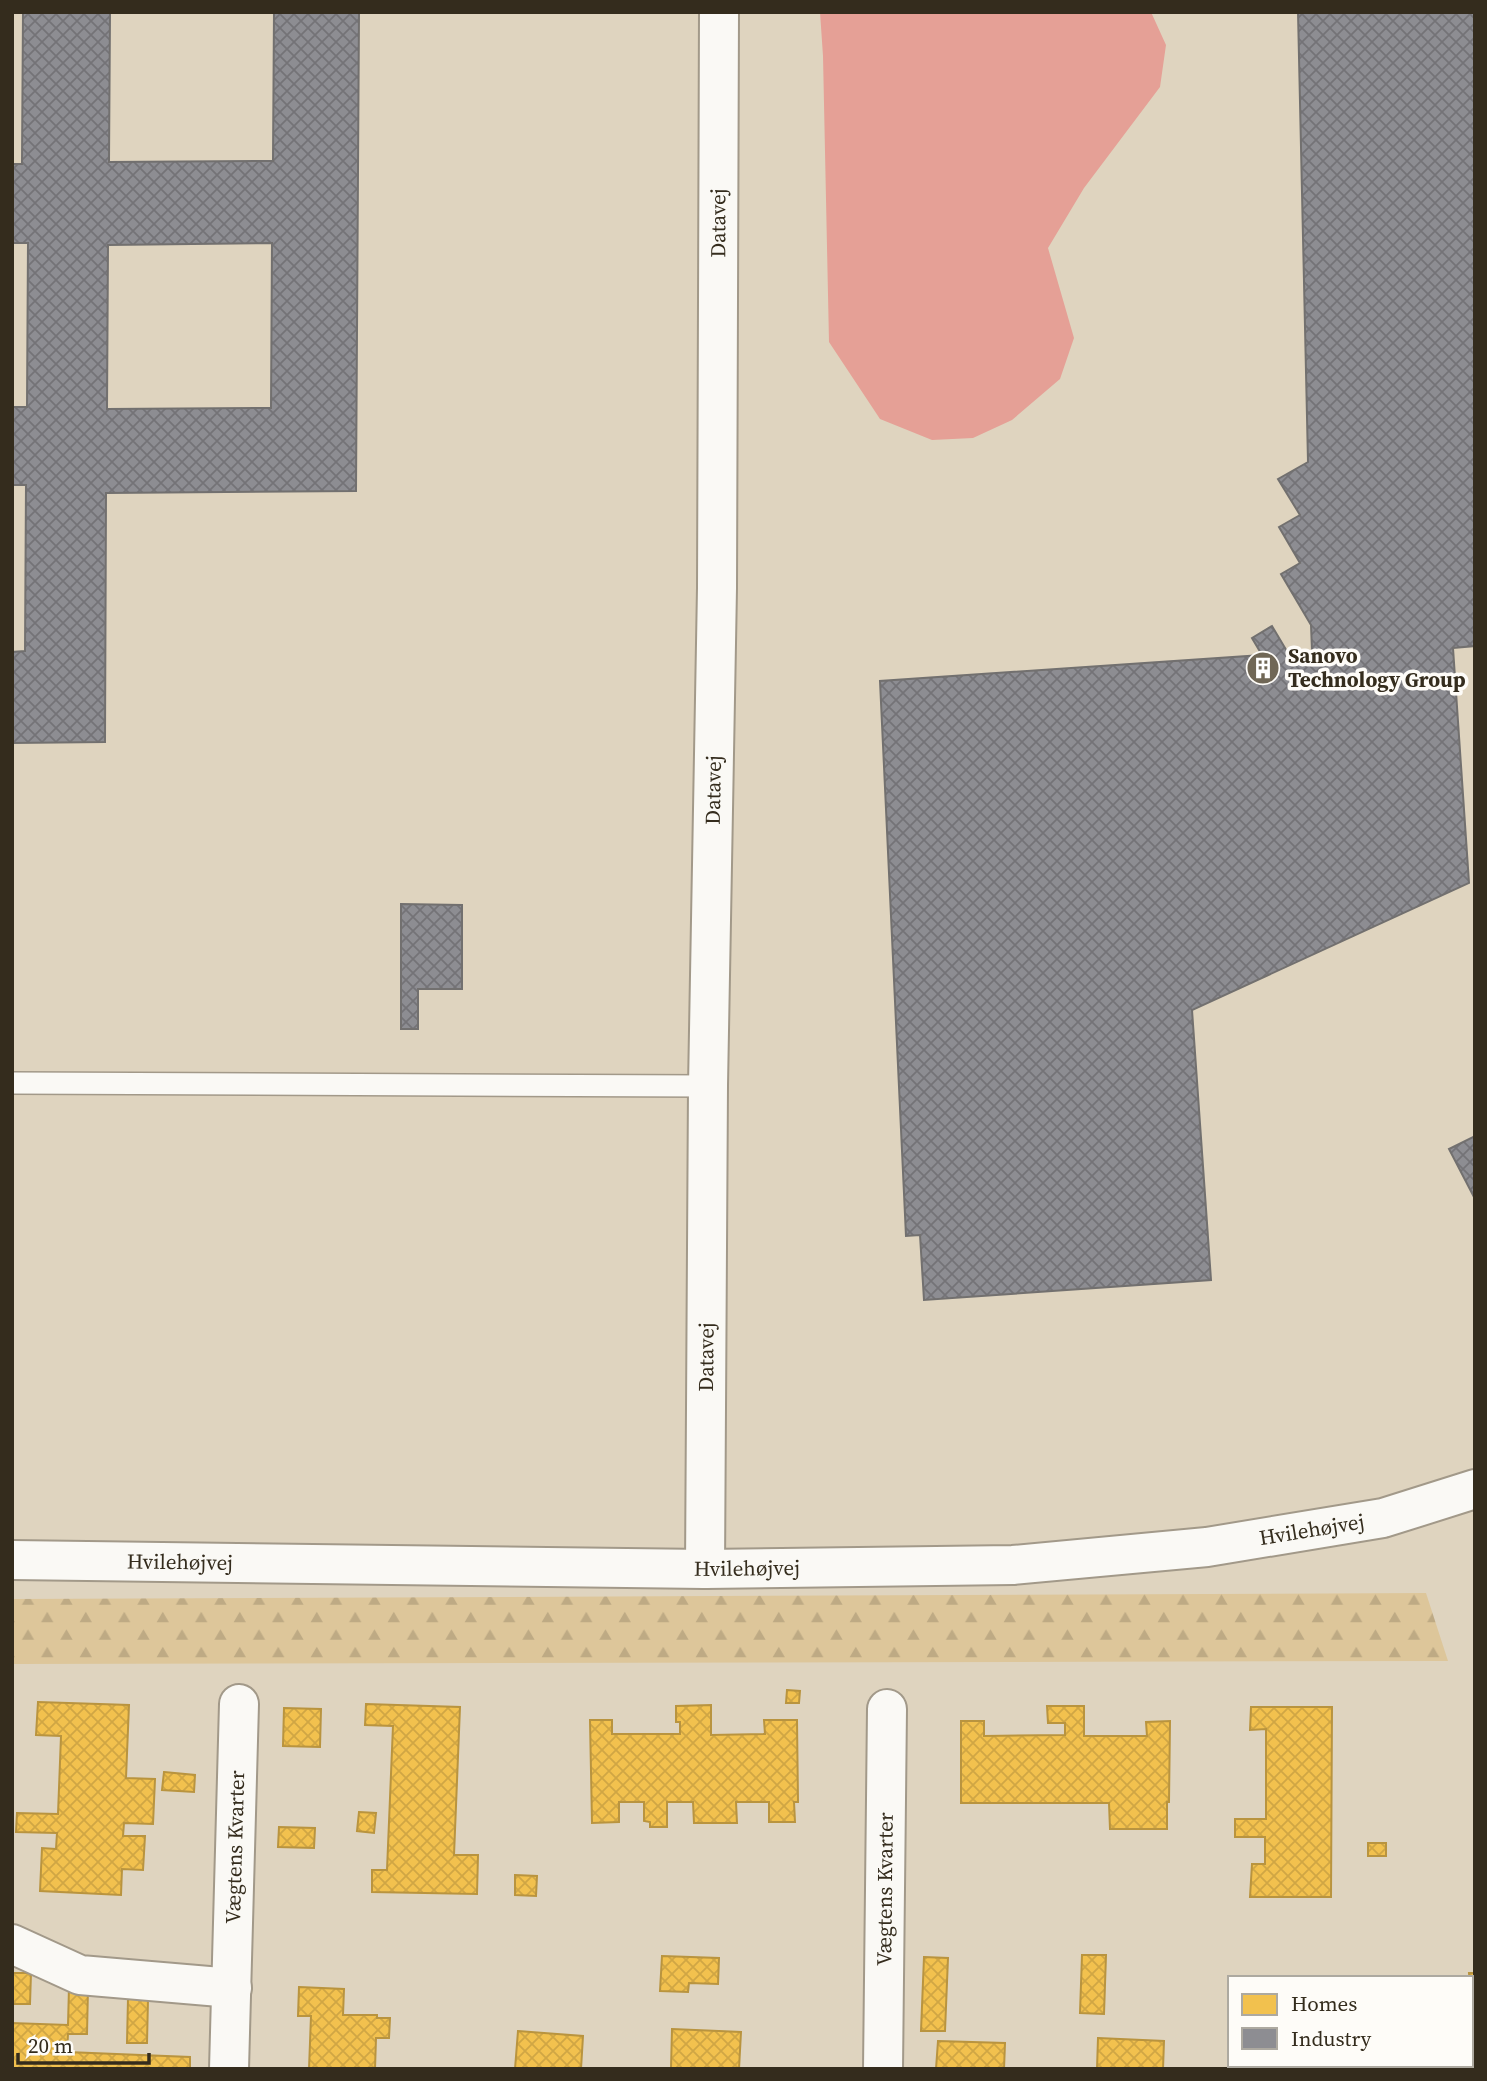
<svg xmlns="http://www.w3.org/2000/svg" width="1487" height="2081" viewBox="0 0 1487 2081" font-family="'Source Serif 4',serif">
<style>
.forest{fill:url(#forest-firs)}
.water{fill:#e5a096}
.homes{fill:url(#homes-cross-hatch);stroke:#b9943f;stroke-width:2}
.industry{fill:url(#industry-cross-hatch);stroke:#72706f;stroke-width:2;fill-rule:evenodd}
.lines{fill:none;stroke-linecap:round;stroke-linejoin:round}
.service-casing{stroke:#a29989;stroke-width:24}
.minor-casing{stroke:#a29989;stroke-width:42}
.tertiary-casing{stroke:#a29989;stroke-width:42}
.service{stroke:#faf9f5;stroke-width:21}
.minor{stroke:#faf9f5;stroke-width:38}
.tertiary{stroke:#faf9f5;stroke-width:38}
.labels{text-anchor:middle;stroke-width:7;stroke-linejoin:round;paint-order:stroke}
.street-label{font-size:21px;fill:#342c1d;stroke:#fefcf8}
.poi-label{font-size:21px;font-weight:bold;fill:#342c1d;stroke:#fefcf8;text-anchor:start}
</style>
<defs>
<pattern id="forest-firs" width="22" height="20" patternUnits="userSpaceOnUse" patternTransform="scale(1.75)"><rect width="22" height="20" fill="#ddc69a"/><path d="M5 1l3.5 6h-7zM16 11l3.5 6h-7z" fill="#beaa84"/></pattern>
<pattern id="homes-cross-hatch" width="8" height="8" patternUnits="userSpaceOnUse" patternTransform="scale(1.75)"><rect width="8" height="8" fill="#f2c14e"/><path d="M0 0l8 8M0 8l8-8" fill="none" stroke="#d0a644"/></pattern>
<pattern id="industry-cross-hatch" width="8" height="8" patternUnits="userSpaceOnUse" patternTransform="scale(1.75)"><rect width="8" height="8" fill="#8d8d92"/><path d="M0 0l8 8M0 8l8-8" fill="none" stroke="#747377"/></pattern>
</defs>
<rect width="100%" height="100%" fill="#dfd4bf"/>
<polygon class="forest" points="1426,1593 1448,1661 12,1664 12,1599"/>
<polygon class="water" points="820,12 1151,12 1166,45 1160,87 1084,188 1048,248 1074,338 1060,379 1012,420 973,438 932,440 880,419 829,342 823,56"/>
<g class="homes">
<polygon points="787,1690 800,1691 799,1703 786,1703"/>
<polygon points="38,1702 129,1705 126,1778 155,1779 153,1824 124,1823 123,1836 145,1836 143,1870 122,1869 121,1895 40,1891 42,1848 56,1849 57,1833 16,1832 17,1813 58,1814 61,1736 36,1735"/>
<polygon points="366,1704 460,1707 454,1855 478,1855 477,1894 372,1892 372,1870 387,1870 393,1726 365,1725"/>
<polygon points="711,1705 711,1735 765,1734 764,1720 797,1720 798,1802 794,1802 795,1822 769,1822 769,1802 736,1802 737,1823 694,1823 693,1802 667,1802 667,1827 650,1827 650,1822 644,1821 644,1802 619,1802 619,1822 592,1823 590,1720 612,1720 612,1734 680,1734 680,1722 676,1722 676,1706"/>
<polygon points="1047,1706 1084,1706 1084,1736 1147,1736 1146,1722 1170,1721 1169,1802 1167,1802 1167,1829 1110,1829 1109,1803 961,1803 961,1721 984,1721 984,1736 1065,1735 1065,1723 1048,1723"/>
<polygon points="1251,1707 1332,1707 1331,1897 1250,1897 1252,1864 1265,1864 1265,1837 1235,1837 1235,1819 1266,1819 1266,1729 1250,1730"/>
<polygon points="284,1708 321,1709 320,1747 283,1746"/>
<polygon points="164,1772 195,1775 194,1792 162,1790"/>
<polygon points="359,1812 376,1813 374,1833 357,1831"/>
<polygon points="279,1827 315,1828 314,1848 278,1847"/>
<rect x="1368" y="1843" width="18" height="13"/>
<polygon points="515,1875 537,1876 536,1896 515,1895"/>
<polygon points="1082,1955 1106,1955 1104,2014 1080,2013"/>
<polygon points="662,1956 719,1958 718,1984 689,1983 688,1992 660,1991"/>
<polygon points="924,1957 948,1958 945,2031 921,2031"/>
<polygon points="12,1973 31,1973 30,2004 12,2004"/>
<polygon points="1469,1973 1475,1973 1475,1995 1471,1994"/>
<polygon points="69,1987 88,1988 87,2034 68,2034 67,2052 190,2057 190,2069 12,2069 12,2023 68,2025"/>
<polygon points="299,1987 344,1989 343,2015 377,2015 377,2018 390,2018 389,2038 376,2038 375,2069 309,2069 311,2016 298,2016"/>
<polygon points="128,1999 148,1999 147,2043 127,2043"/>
<polygon points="672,2029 741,2032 739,2069 671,2069"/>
<polygon points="518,2031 583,2036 581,2069 515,2069"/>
<polygon points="1098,2038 1164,2041 1163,2069 1097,2069"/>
<polygon points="938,2041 1005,2043 1004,2069 936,2069"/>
<polygon points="1277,2065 1470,2065 1469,2069 1276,2069"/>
</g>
<g class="industry">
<path d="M23,12H110L109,162L273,161L274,12H359L356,491L106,493L105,742L12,743V652L25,651L26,485H12V407H27L28,243H12V164H22ZM272,243L271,408L107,409L108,245Z"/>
<polygon points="1298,12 1475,12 1475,646 1453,648 1469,883 1192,1010 1211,1280 924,1300 920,1235 906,1236 880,681 1262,655 1252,638 1272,626 1288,653 1312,651 1311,625 1281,574 1300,563 1279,527 1300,515 1278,479 1308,462"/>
<polygon points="401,904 462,905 462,989 418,989 418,1029 401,1029"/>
<polygon points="1475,1136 1475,1199 1449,1149"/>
</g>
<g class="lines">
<defs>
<polyline id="service" points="12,1083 708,1086"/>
<g id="minor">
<path id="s1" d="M705,1569L708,1086L717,588L719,12"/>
<polyline points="12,1944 80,1975 232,1988"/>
<path id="s2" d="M229,2069L239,1704"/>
<path id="s3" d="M883,2069L887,1709"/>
</g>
<g id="tertiary">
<path id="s4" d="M12,1560L705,1569L1013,1565L1207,1547L1383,1518L1475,1489"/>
</g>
</defs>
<use href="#service" class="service-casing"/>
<use href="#minor" class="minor-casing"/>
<use href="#tertiary" class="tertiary-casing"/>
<use href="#service" class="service"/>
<use href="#minor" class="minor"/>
<use href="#tertiary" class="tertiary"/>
</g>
<defs>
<symbol id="building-disc" viewBox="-11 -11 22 22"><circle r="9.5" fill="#706756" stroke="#fefcf8"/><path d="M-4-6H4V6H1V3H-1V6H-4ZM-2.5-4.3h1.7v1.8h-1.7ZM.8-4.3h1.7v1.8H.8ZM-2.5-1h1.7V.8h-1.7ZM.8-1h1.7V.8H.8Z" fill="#fff"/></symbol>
</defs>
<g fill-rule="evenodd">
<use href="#building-disc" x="1244" y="649" width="38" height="38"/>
</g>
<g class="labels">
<g class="street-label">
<text dy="7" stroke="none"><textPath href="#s1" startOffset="1346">Datavej</textPath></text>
<text dy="7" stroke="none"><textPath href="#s1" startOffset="779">Datavej</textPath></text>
<text dy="7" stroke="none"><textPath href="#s1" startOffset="212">Datavej</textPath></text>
<text dy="7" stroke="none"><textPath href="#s4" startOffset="1302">Hvilehøjvej</textPath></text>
<text dy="7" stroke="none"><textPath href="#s4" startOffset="168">Hvilehøjvej</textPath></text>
<text dy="7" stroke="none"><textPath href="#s4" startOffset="735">Hvilehøjvej</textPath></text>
<text dy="7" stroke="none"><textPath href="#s2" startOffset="222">Vægtens Kvarter</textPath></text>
<text dy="7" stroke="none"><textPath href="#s3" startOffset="180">Vægtens Kvarter</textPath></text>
</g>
<g class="poi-label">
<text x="1288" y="663">Sanovo<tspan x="1288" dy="24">Technology Group</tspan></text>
</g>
</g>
<rect width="1487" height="2081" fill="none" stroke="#342c1d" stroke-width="28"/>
<rect x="1228" y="1976" width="245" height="91" fill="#fefcf8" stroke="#ada9a0" stroke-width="2"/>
<rect x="1242" y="1994" width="35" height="21" fill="#f2c14e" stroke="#ada9a0" stroke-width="2"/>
<text x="1291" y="2011" font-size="21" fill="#342c1d">Homes</text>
<rect x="1242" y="2028" width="35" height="21" fill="#8d8d92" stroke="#ada9a0" stroke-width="2"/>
<text x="1291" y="2046" font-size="21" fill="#342c1d">Industry</text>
<path d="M18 2053v10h131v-10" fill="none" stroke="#342c1d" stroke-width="3.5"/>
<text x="28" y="2053" font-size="21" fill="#342c1d" stroke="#fefcf8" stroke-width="5" paint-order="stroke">20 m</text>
</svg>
